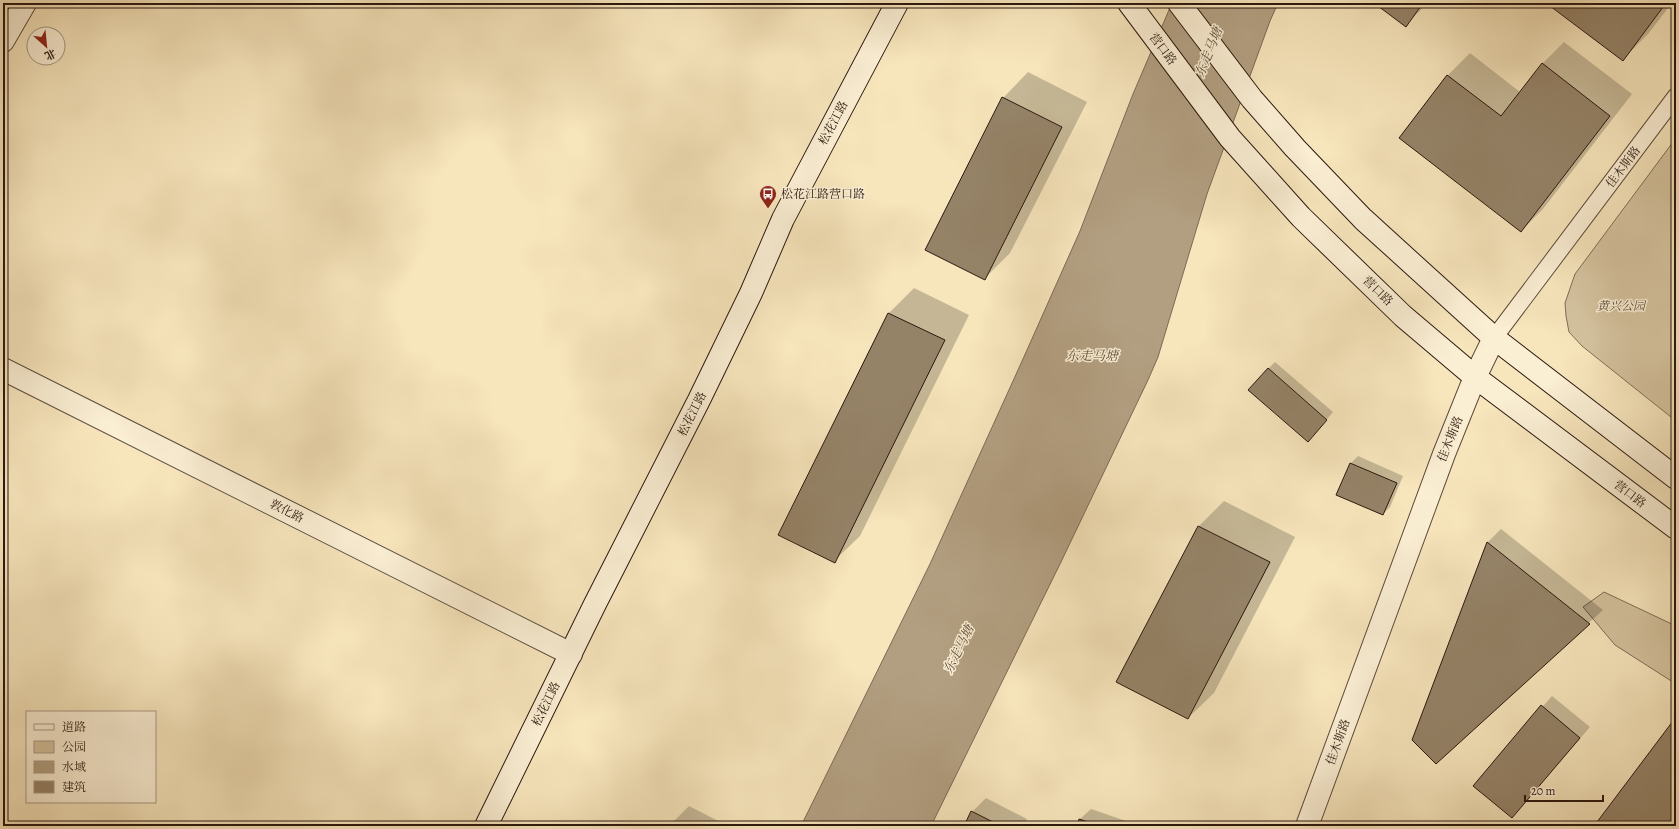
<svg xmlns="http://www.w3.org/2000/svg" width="1679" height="829" viewBox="0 0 1679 829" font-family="Alegreya,'Noto Serif SC',serif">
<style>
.green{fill:#d4c29e;stroke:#806d56}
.water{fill:#b29f81;stroke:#7c6953}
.shadow{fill:#0003}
.building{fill:#958368;stroke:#2b180e}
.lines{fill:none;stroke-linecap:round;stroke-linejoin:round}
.service-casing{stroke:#5e4b3a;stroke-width:18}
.minor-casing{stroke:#5e4b3a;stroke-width:24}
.tertiary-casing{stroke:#5e4b3a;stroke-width:24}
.secondary-casing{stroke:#2b180e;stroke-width:24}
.service{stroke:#faeed3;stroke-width:16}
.minor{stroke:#faeed3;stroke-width:22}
.tertiary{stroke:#faeed3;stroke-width:22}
.secondary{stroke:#faeed3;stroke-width:22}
.labels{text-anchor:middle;stroke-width:3;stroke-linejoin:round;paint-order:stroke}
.street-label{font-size:12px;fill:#2b180e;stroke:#faeed3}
.poi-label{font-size:12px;fill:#2b180e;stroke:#faeed3;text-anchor:start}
.park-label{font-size:12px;font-style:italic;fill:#5e4b39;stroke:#faeed3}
.water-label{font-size:13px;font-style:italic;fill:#614e3c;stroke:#faeed3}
</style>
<rect width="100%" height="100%" fill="#f7e5bc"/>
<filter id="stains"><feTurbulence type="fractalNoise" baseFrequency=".005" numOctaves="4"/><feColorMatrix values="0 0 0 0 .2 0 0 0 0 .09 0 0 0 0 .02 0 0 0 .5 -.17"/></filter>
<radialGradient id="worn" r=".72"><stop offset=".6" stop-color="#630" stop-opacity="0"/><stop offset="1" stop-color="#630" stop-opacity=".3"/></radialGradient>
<g class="green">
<polygon points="1676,138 1676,421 1582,346 1569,332 1566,316 1565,303 1575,274"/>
<polygon points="1604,592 1676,626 1676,684 1615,645 1583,607"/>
</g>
<polygon class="water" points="1172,3 1278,3 1270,21 1207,194 1158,357 1148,380 1060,564 931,826 801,826 930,564 1023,359 1080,231 1133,94"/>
<g class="shadow">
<polygon points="3,3 10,3 3,15"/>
<polygon points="1375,3 1428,3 1405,25"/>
<polygon points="1548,3 1672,3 1648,34 1623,59"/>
<polygon points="1564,42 1632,94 1543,209 1521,231 1400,138 1448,75 1470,53 1520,92 1542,64"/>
<polygon points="1028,72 1087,102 1010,253 985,278 1003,98"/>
<polygon points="914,288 969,315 860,536 834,561 779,535 889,313"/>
<polygon points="1275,362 1333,412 1315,434 1268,369"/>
<polygon points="1358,456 1403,476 1390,507 1383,514 1337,494 1351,463"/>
<polygon points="1224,501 1295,537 1214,693 1188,718 1118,682 1199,526"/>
<polygon points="1501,529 1603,610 1436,762 1413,740 1488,542"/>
<polygon points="1552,696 1590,727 1512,817 1474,785"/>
<polygon points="986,798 1027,819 1023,826 965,826 972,812"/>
<polygon points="689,806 728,826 669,826"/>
<polygon points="1091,809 1138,825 1078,826 1080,819"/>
</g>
<g class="building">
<polygon points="1374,3 1423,3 1406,27"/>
<polygon points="1546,3 1666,3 1623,61"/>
<polygon points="1542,63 1610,116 1521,232 1399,138 1447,75 1501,116"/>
<polygon points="1002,97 1062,127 985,280 925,250"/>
<polygon points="888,313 945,340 835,563 778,535"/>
<polygon points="1268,368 1327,420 1308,442 1248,390"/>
<polygon points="1350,463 1397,483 1383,515 1336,495"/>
<polygon points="1198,526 1270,562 1188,719 1116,682"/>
<polygon points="1487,542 1590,624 1436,764 1412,740"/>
<polygon points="1541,705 1580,738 1512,818 1473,786"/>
<polygon points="1676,717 1676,826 1594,826"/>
<polygon points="971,811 1001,826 964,826"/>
<polygon points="1079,819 1100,826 1077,826"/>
</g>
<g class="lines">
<defs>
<polyline id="service" points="1494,338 1676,96"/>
<polyline id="minor" points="3,41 25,3"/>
<g id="tertiary">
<polyline points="3,369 571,654"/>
<polyline points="1307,826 1444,454 1475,377 1494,338"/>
</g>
<g id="secondary">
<polyline points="1129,3 1230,138 1301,217 1403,316 1475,377 1676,528"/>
<polyline points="1179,3 1252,99 1295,148 1363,219 1494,338 1676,478"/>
<polyline points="486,826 595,604 699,400 751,293 783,219 897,3"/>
</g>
</defs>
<use href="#service" class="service-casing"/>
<use href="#minor" class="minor-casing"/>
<use href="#tertiary" class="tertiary-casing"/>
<use href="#secondary" class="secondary-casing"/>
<use href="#service" class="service"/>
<use href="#minor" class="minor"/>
<use href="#tertiary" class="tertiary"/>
<use href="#secondary" class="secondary"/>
</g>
<defs>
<symbol id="bus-pin" viewBox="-11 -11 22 30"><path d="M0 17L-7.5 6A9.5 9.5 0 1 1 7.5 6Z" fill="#8f2418" stroke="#faeed3"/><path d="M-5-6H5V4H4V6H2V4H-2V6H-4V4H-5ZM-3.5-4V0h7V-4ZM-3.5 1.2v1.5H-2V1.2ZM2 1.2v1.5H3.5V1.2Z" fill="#fff"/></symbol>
</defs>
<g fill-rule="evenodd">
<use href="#bus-pin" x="758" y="184" width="20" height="27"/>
</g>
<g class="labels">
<g class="street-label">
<text transform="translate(1163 49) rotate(53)" y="4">营口路</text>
<text transform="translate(833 123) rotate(-62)" y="4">松花江路</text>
<text transform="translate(1623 167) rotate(-53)" y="4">佳木斯路</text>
<text transform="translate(1378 291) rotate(44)" y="4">营口路</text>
<text transform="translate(692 414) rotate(-63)" y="4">松花江路</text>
<text transform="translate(1450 439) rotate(-68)" y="4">佳木斯路</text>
<text transform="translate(1630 494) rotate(37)" y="4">营口路</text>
<text transform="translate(287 511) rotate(27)" y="4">敦化路</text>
<text transform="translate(546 704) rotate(-64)" y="4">松花江路</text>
<text transform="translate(1338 742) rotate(-70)" y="4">佳木斯路</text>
</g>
<g class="poi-label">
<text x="781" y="198">松花江路营口路</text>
</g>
<g class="park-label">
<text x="1621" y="310">黄兴公园</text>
</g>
<g class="water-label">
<text transform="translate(1208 52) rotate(-68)" y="5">东走马塘</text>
<text x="1092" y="360">东走马塘</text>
<text transform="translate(958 649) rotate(-64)" y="5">东走马塘</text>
</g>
</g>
<rect width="1679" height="829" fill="none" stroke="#f7e5bc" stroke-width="16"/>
<rect x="4" y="4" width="1671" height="821" fill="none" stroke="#2b180e" stroke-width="2"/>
<rect x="8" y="8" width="1663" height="813" fill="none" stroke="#2b180e"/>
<rect x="26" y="711" width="130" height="92" fill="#faeed3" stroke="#a79884"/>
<rect x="34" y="724" width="20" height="6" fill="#faeed3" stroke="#a79884"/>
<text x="62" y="731" font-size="12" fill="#2b180e">道路</text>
<rect x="34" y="741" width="20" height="12" fill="#d4c29e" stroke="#a79884"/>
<text x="62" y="751" font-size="12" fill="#2b180e">公园</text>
<rect x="34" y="761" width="20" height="12" fill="#b29f81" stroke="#a79884"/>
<text x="62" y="771" font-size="12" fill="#2b180e">水域</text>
<rect x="34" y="781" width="20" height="12" fill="#958368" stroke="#a79884"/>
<text x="62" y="791" font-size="12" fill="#2b180e">建筑</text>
<g transform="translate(46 46) rotate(153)"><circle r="19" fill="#faeed3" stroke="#a79884"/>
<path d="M0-3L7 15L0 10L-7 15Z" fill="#8f2418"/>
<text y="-6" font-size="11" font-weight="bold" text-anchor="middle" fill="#2b180e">北</text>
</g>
<path d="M1525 795v6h78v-6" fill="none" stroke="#2b180e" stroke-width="2"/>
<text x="1531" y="795" font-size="12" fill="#2b180e" stroke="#faeed3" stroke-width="3" paint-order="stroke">20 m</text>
<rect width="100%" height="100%" filter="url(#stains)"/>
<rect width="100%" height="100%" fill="url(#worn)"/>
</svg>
